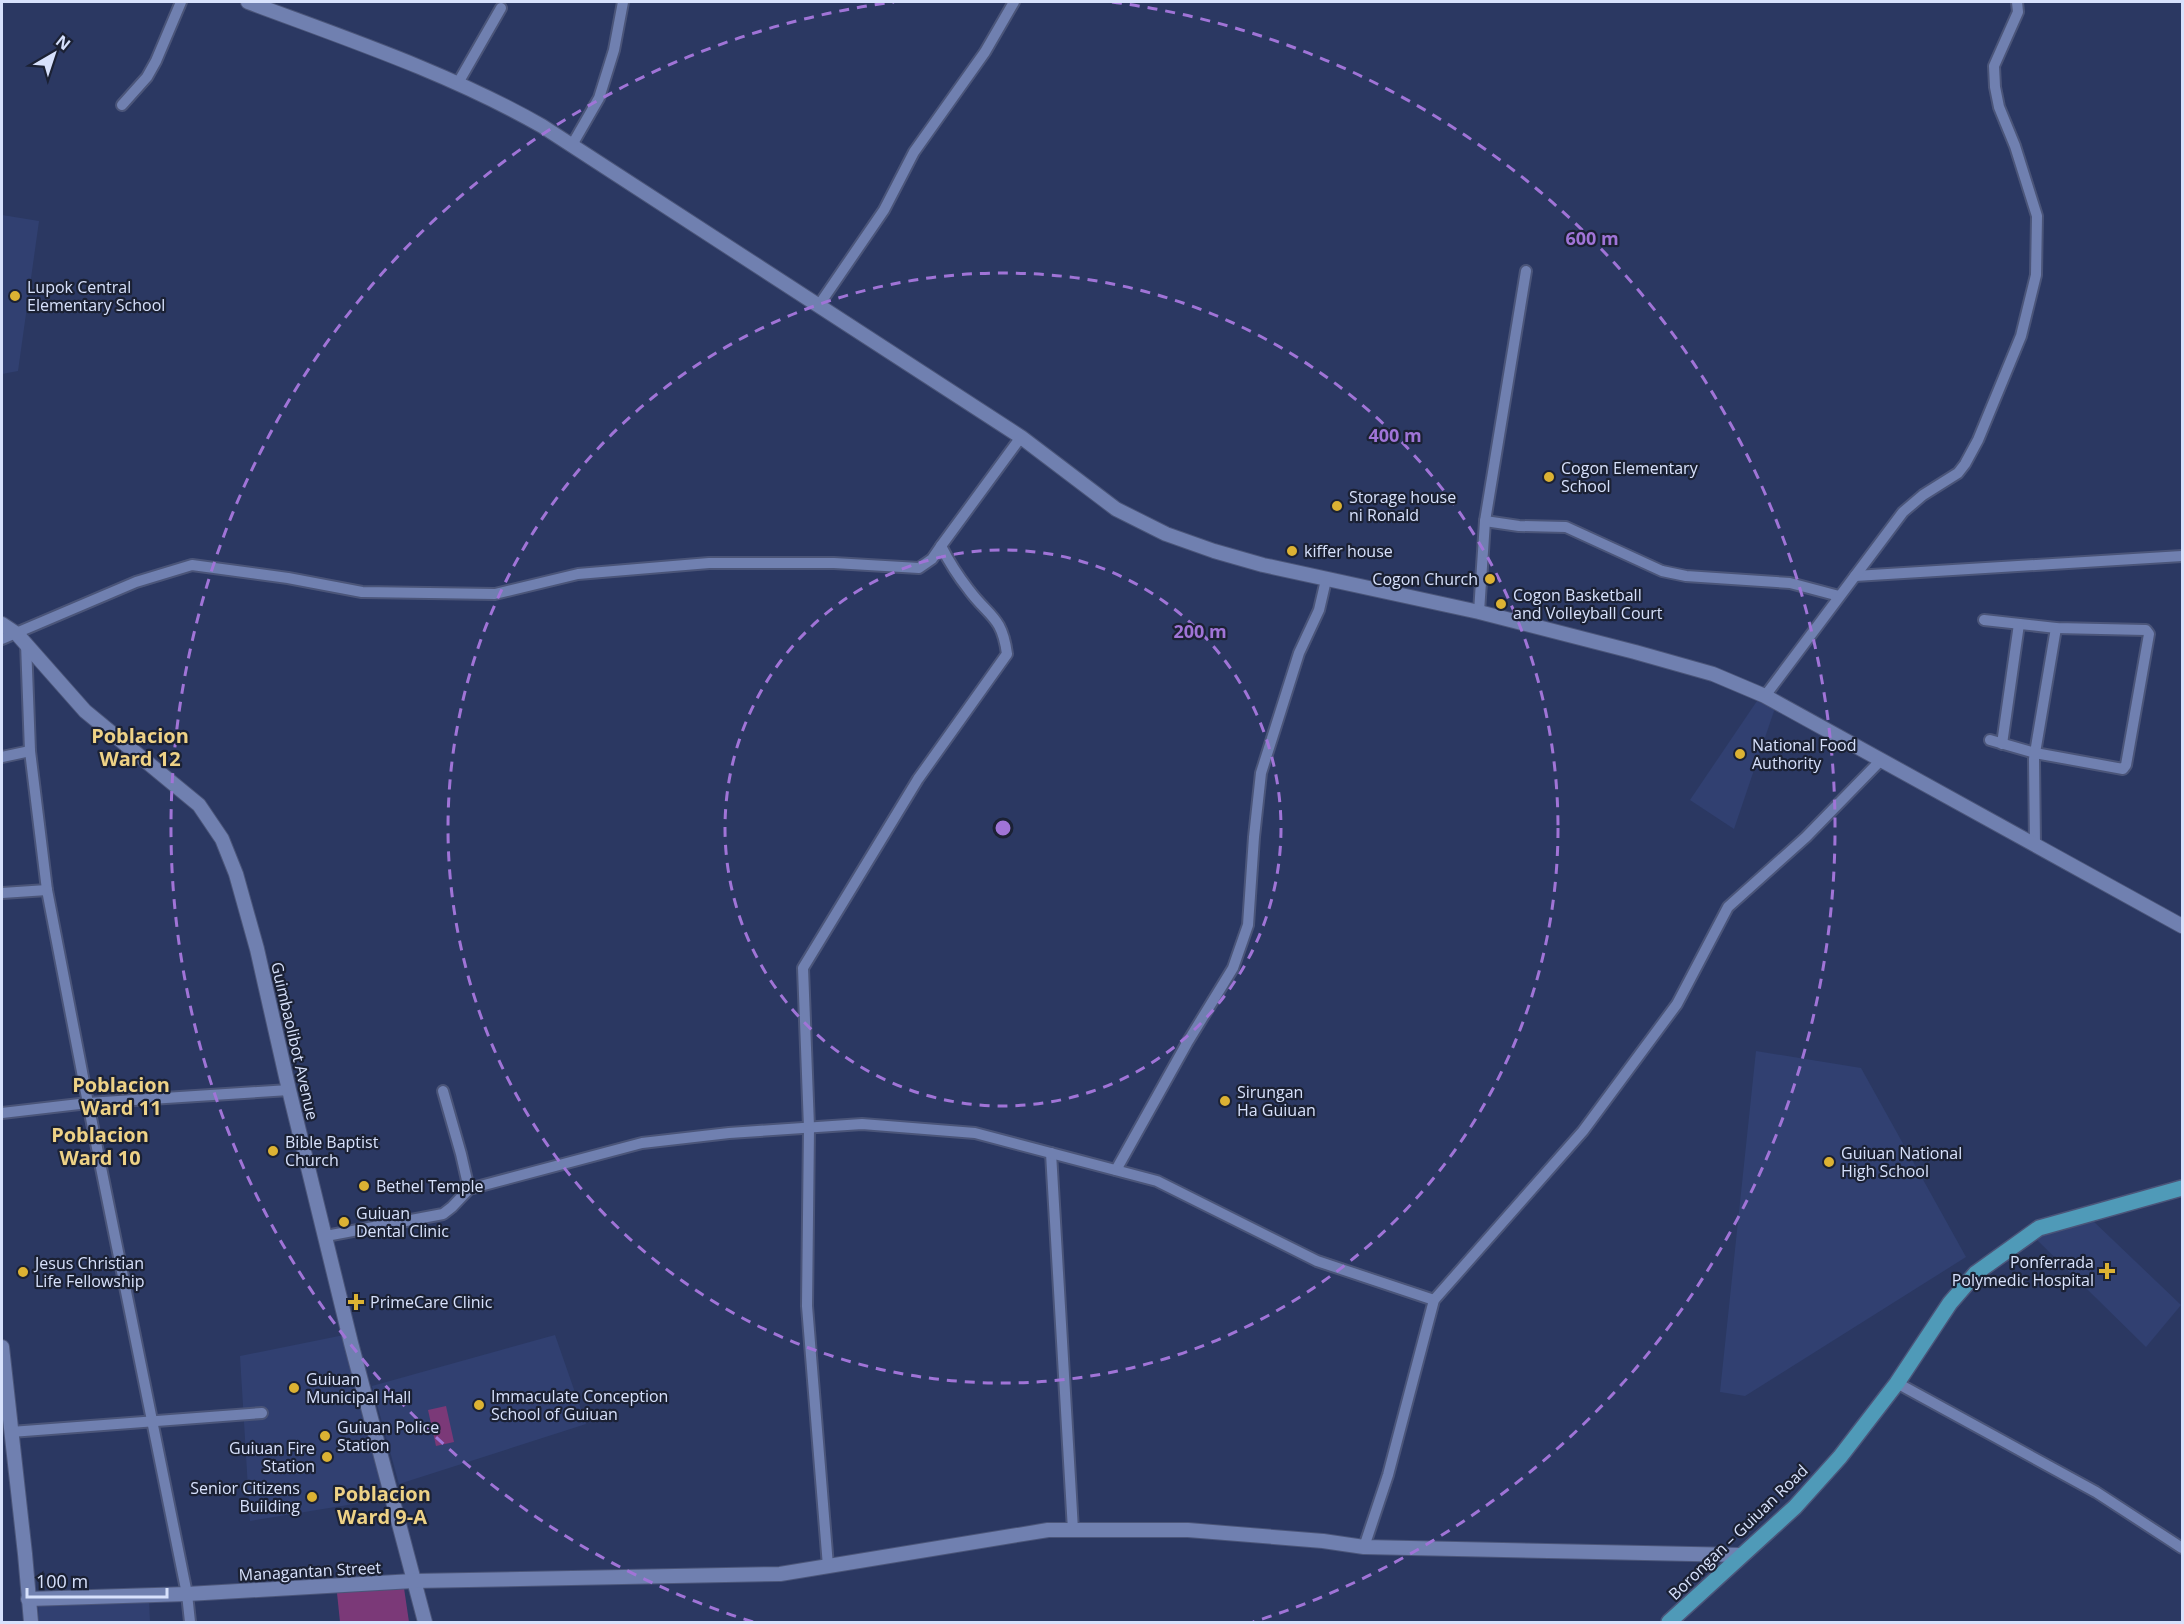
<svg xmlns="http://www.w3.org/2000/svg" width="2184" height="1624" viewBox="0 0 2184 1624" font-family="'Open Sans',sans-serif">
<style>
.built{fill:#314071}
.green{fill:#7b3978}
.lines{fill:none;stroke-linecap:round;stroke-linejoin:round}
.minor-casing{stroke:#4b5579;stroke-width:14}
.tertiary-casing{stroke:#4b5579;stroke-width:16}
.primary-casing{stroke:#4b5579;stroke-width:18}
.minor{stroke:#7080b0;stroke-width:10}
.tertiary{stroke:#7080b0;stroke-width:14}
.primary{stroke:#4f9ab8;stroke-width:15}
.ring{fill:none;stroke:#a074d7;stroke-width:3;stroke-dasharray:10 8}
.poi-dot{fill:#dcb233;stroke:#1b2134;stroke-width:2}
.labels{text-anchor:middle;stroke-width:4.5;stroke-linejoin:round;paint-order:stroke}
.poi-label{font-size:16px;fill:#d7e1fc;stroke:#1b2134;text-anchor:start}
.street-label{font-size:16px;fill:#d7e1fc;stroke:#1b2134}
.quarter-label{font-size:20px;font-weight:bold;fill:#eed286;stroke:#1b2134}
.centre{fill:#a074d7;stroke:#1b2134;stroke-width:3}
.ring-label{font-size:18px;text-anchor:middle;font-weight:bold;fill:#a074d7;stroke:#1b2134;stroke-width:4.5;stroke-linejoin:round;paint-order:stroke}
</style>
<rect width="100%" height="100%" fill="#2b3862"/>
<g class="built">
<polygon points="2,215 39,221 18,371 2,374"/>
<polygon points="1757,701 1775,708 1734,829 1690,800"/>
<polygon points="1756,1051 1861,1068 1966,1257 1745,1396 1720,1392"/>
<polygon points="2091,1219 2181,1305 2146,1347 2034,1237"/>
<polygon points="344,1335 384,1499 250,1521 240,1356"/>
<polygon points="555,1335 586,1424 399,1484 372,1386"/>
<polygon points="149,1600 150,1622 39,1622 38,1604"/>
</g>
<g class="green">
<polygon points="446,1406 454,1442 436,1446 428,1410"/>
<polygon points="404,1588 409,1622 340,1622 337,1593"/>
</g>
<g class="lines">
<defs>
<g id="minor">
<polyline points="458,83 501,8"/>
<polyline points="122,105 147,77 156,61 181,2"/>
<polyline points="572,145 599,98 614,50 623,2"/>
<polyline points="819,305 884,210 914,152 985,52 1014,2"/>
<polyline points="1485,521 1519,526 1566,527 1662,571 1686,576 1790,583 1839,596"/>
<polyline points="1855,576 2182,556"/>
<polyline points="1479,612 1485,521 1526,271"/>
<polyline points="1984,620 2056,628 2146,630 2149,634 2126,765 2123,769 2035,753 1990,740"/>
<polyline points="2,639 136,582 192,565 288,578 362,592 495,594 578,574 709,563 834,563 919,568 932,559 941,546"/>
<polyline points="26,643 30,751 47,890 88,1103 289,1090"/>
<polyline points="1765,696 1903,512 1923,495 1958,473 1965,464 1978,440 2021,336 2036,275 2037,216 2015,146 1999,107 1995,87 1994,66 2018,12 2017,2"/>
<polyline points="2002,744 2019,624"/>
<polyline points="2,757 30,751"/>
<polyline points="2035,845 2034,759 2056,628"/>
<polyline points="2,893 47,890"/>
<polyline points="443,1091 461,1154 469,1189"/>
<polyline points="2,1113 88,1103 187,1594 190,1622"/>
<polyline points="1051,1153 1073,1530"/>
<polyline points="1116,1170 1187,1043 1233,968 1248,925 1254,837 1261,773 1299,653 1319,610 1326,580"/>
<polyline points="326,1236 443,1214 452,1207 469,1189 642,1143 729,1133 862,1124 975,1133 1157,1181 1317,1261 1434,1300"/>
<polyline points="1897,1383 2096,1492 2182,1548"/>
<polyline points="11,1432 262,1413"/>
<polyline points="1364,1547 1388,1475 1434,1300 1583,1131 1677,1004 1728,907 1806,837 1881,760"/>
<path d="M828,1566L807,1306L809,1127L803,968L918,779L1007,654C1002,616 989,617 969,590C958,576 949,562 941,546L1021,437"/>
</g>
<g id="tertiary">
<path d="M248,2C347,39 449,73 542,126L1021,437L1116,509L1166,534L1214,551L1263,565L1479,612L1635,652L1713,674L1765,696L2182,926"/>
<polyline points="2,624 17,634 85,711 199,805 222,839 236,874 257,949 289,1090 351,1343 425,1622"/>
<polyline points="2,1347 25,1554 31,1622"/>
<polyline points="28,1599 187,1594 413,1581 780,1574 1048,1530 1188,1530 1323,1541 1364,1547 1740,1555"/>
</g>
<polyline id="primary" points="1669,1622 1795,1507 1840,1457 1897,1383 1950,1303 1976,1273 2039,1228 2182,1188"/>
</defs>
<use href="#minor" class="minor-casing"/>
<use href="#tertiary" class="tertiary-casing"/>
<use href="#primary" class="primary-casing"/>
<use href="#minor" class="minor"/>
<use href="#tertiary" class="tertiary"/>
<use href="#primary" class="primary"/>
</g>
<g class="ring">
<circle cx="1003" cy="828" r="278"/>
<circle cx="1003" cy="828" r="555"/>
<path d="M753 1622A833 833 0 0 1 894 2M1112 2A833 833 0 0 1 1253 1622"/>
</g>
<g class="poi-dot">
<circle cx="15" cy="296" r="6"/>
<circle cx="1549" cy="477" r="6"/>
<circle cx="1337" cy="506" r="6"/>
<circle cx="1292" cy="551" r="6"/>
<circle cx="1490" cy="579" r="6"/>
<circle cx="1501" cy="604" r="6"/>
<circle cx="1740" cy="754" r="6"/>
<circle cx="1225" cy="1101" r="6"/>
<circle cx="273" cy="1151" r="6"/>
<circle cx="1829" cy="1162" r="6"/>
<circle cx="364" cy="1186" r="6"/>
<circle cx="344" cy="1222" r="6"/>
<path d="M2104 1262h6v6h6v6h-6v6h-6v-6h-6v-6h6z"/>
<circle cx="23" cy="1272" r="6"/>
<path d="M353 1293h6v6h6v6h-6v6h-6v-6h-6v-6h6z"/>
<circle cx="294" cy="1388" r="6"/>
<circle cx="479" cy="1405" r="6"/>
<circle cx="325" cy="1436" r="6"/>
<circle cx="327" cy="1457" r="6"/>
<circle cx="312" cy="1497" r="6"/>
</g>
<g class="labels">
<g class="poi-label">
<text x="27" y="293">Lupok Central<tspan x="27" dy="18">Elementary School</tspan></text>
<text x="1561" y="474">Cogon Elementary<tspan x="1561" dy="18">School</tspan></text>
<text x="1349" y="503">Storage house<tspan x="1349" dy="18">ni Ronald</tspan></text>
<text x="1304" y="557">kiffer house</text>
<text x="1478" y="585" text-anchor="end">Cogon Church</text>
<text x="1513" y="601">Cogon Basketball<tspan x="1513" dy="18">and Volleyball Court</tspan></text>
<text x="1752" y="751">National Food<tspan x="1752" dy="18">Authority</tspan></text>
<text x="1237" y="1098">Sirungan<tspan x="1237" dy="18">Ha Guiuan</tspan></text>
<text x="285" y="1148">Bible Baptist<tspan x="285" dy="18">Church</tspan></text>
<text x="1841" y="1159">Guiuan National<tspan x="1841" dy="18">High School</tspan></text>
<text x="376" y="1192">Bethel Temple</text>
<text x="356" y="1219">Guiuan<tspan x="356" dy="18">Dental Clinic</tspan></text>
<text x="2094" y="1268" text-anchor="end">Ponferrada<tspan x="2094" dy="18">Polymedic Hospital</tspan></text>
<text x="35" y="1269">Jesus Christian<tspan x="35" dy="18">Life Fellowship</tspan></text>
<text x="370" y="1308">PrimeCare Clinic</text>
<text x="306" y="1385">Guiuan<tspan x="306" dy="18">Municipal Hall</tspan></text>
<text x="491" y="1402">Immaculate Conception<tspan x="491" dy="18">School of Guiuan</tspan></text>
<text x="337" y="1433">Guiuan Police<tspan x="337" dy="18">Station</tspan></text>
<text x="315" y="1454" text-anchor="end">Guiuan Fire<tspan x="315" dy="18">Station</tspan></text>
<text x="300" y="1494" text-anchor="end">Senior Citizens<tspan x="300" dy="18">Building</tspan></text>
</g>
<g class="street-label">
<text transform="translate(295 1041) rotate(77)" y="6">Guimbaolibot Avenue</text>
<text transform="translate(1738 1532) rotate(-44)" y="6">Borongan – Guiuan Road</text>
<text transform="translate(310 1571) rotate(-3)" y="6">Managantan Street</text>
</g>
<g class="quarter-label">
<text x="140" y="743">Poblacion<tspan x="140" dy="23">Ward 12</tspan></text>
<text x="121" y="1092">Poblacion<tspan x="121" dy="23">Ward 11</tspan></text>
<text x="100" y="1142">Poblacion<tspan x="100" dy="23">Ward 10</tspan></text>
<text x="382" y="1501">Poblacion<tspan x="382" dy="23">Ward 9-A</tspan></text>
</g>
</g>
<circle cx="1003" cy="828" r="9" class="centre"/>
<g class="ring-label">
<text x="1592" y="245">600 m</text>
<text x="1395" y="442">400 m</text>
<text x="1200" y="638">200 m</text>
</g>
<rect width="2184" height="1624" fill="none" stroke="#d7e1fc" stroke-width="6"/>
<g transform="translate(54 54) rotate(39)" stroke="#1b2134" stroke-width="4.5" paint-order="stroke">
<path d="M0-4.5L10 22L0 15L-10 22Z" fill="#d7e1fc"/>
<text y="-9" font-size="16" font-weight="bold" text-anchor="middle" fill="#d7e1fc">N</text>
</g>
<path d="M27 1588v9h140v-9" fill="none" stroke="#d7e1fc" stroke-width="3"/>
<text x="36" y="1588" font-size="18" fill="#d7e1fc" stroke="#1b2134" stroke-width="4.5" paint-order="stroke">100 m</text>
</svg>
